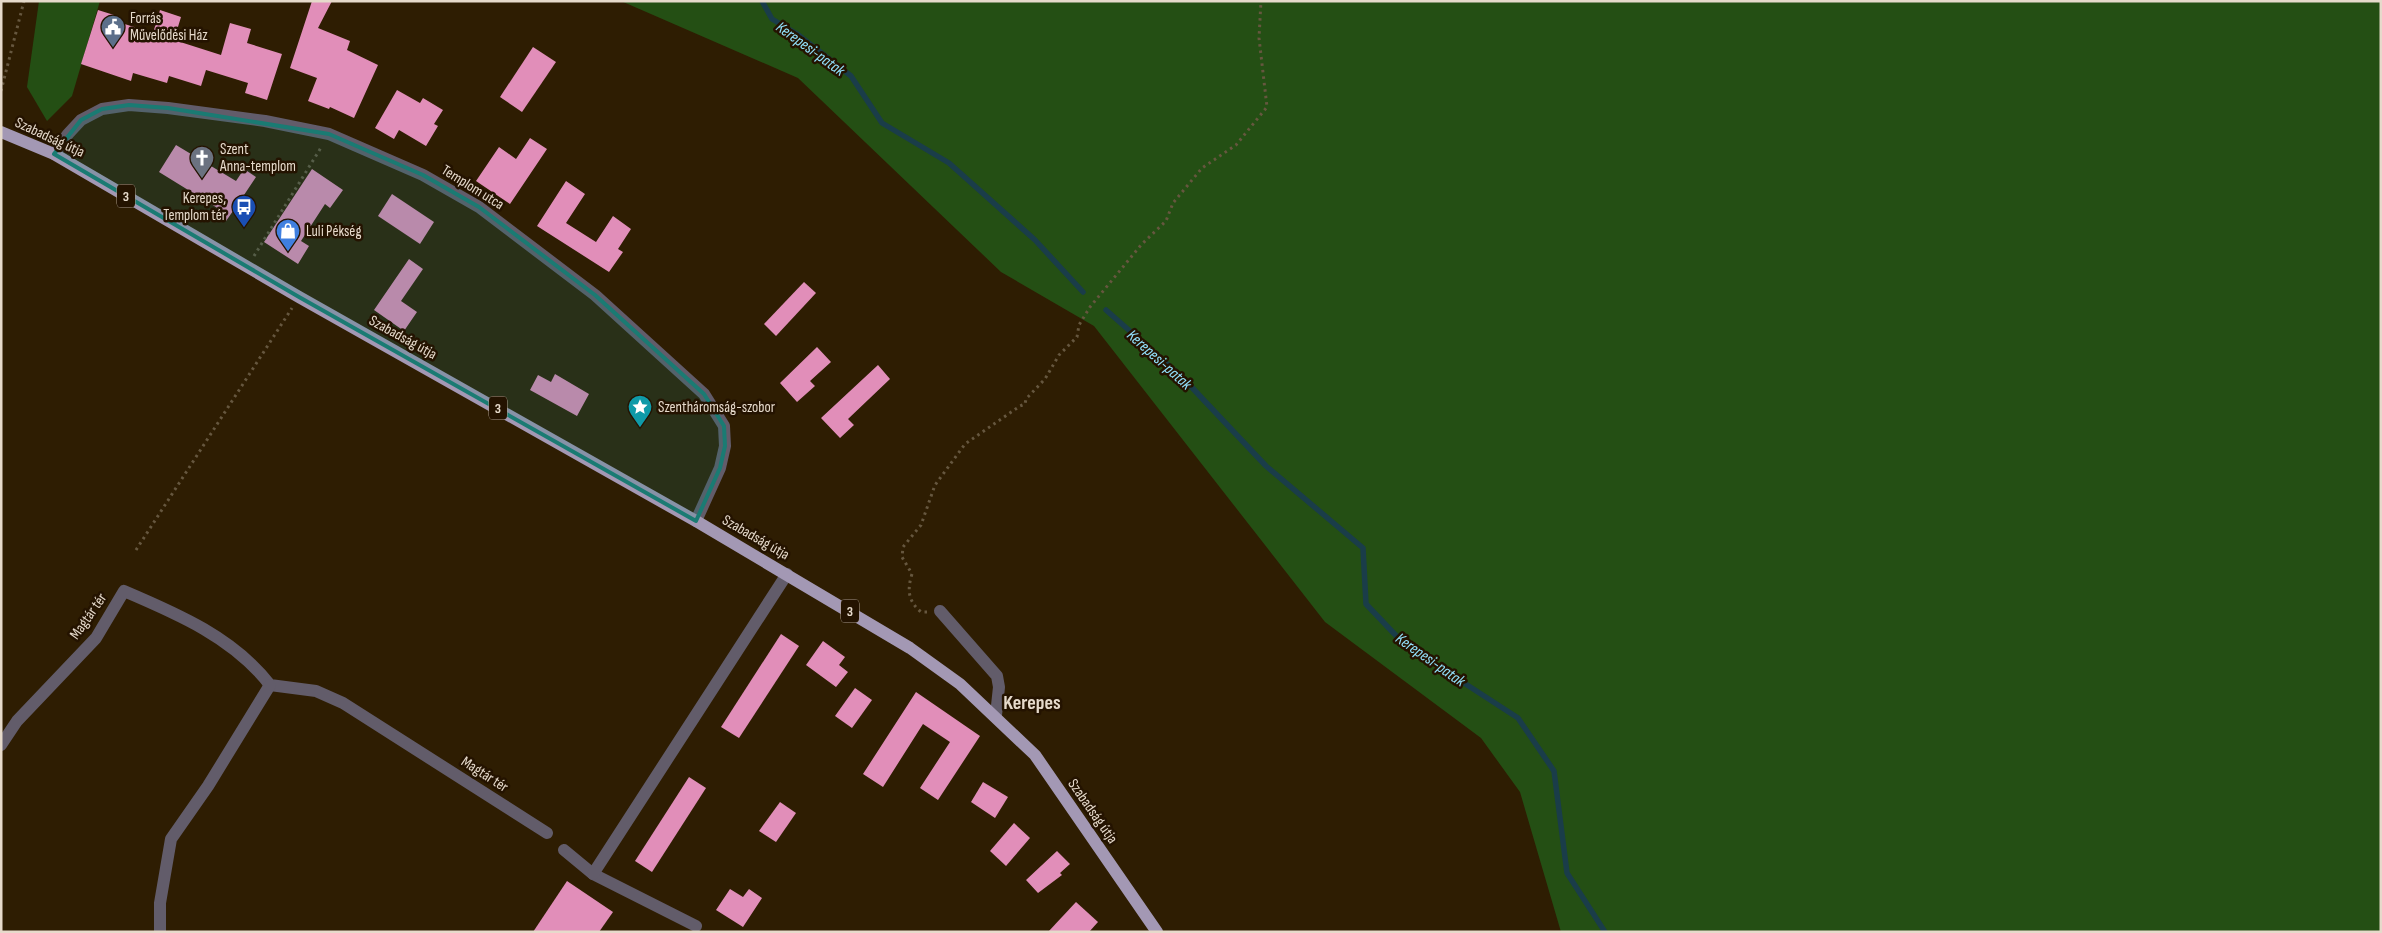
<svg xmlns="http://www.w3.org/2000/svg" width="2382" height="933" viewBox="0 0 2382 933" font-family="'Sofia Sans Condensed',sans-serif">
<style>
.green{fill:#244f14}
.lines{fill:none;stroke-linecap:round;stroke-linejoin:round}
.stream{stroke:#1a3d49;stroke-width:5.5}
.building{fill:#e18eb9}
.path{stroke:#66573f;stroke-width:3;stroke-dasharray:2.5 4;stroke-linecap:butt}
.street{stroke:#625c6a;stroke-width:12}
.primary{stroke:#a398b4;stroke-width:12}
.marked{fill:#1a7b73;fill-opacity:0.2;stroke:#1a7b73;stroke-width:4;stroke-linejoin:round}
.labels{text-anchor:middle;stroke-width:5;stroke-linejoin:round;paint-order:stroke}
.shield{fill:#241300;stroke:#ac9e8e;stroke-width:1}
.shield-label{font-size:14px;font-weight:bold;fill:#e6dacb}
.poi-label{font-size:15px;fill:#e6dacb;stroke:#241300;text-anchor:start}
.street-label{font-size:15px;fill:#e6dacb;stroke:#241300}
.water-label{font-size:16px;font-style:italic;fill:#93e2fd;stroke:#241300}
.district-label{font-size:20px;font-weight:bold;fill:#e6dacb;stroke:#241300}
</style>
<rect width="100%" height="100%" fill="#2e1d02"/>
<g class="green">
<polygon points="39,1 100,1 72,96 47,121 27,87"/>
<polygon points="621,1 2381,1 2381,932 1561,932 1520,792 1481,738 1325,622 1094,326 1001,272 798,78"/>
</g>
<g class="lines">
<g class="stream">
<polyline points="762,1 772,19 797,34 851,76 882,123 949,163 1035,240 1083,292"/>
<polyline points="1106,310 1182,377 1266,466 1363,548 1366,604 1404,644 1518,718 1554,771 1567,873 1605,932"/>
</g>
</g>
<g class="building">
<polygon points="312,1 332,1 318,28 350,41 347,50 378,65 354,118 330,107 329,109 308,101 317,78 290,68"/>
<polygon points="98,10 114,15 112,20 153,33 160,10 181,17 174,40 221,55 230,23 251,29 247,43 282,54 267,100 245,93 248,83 206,70 201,86 169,76 167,83 133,73 131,81 81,64"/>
<polygon points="533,47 556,62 522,112 500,97"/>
<polygon points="397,90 420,103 423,98 443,110 434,124 438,126 426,146 399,130 394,139 375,128"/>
<polygon points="530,138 547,149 510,204 476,181 499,147 516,159"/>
<polygon points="176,145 236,181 244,169 256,177 244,195 248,205 244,211 233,211 226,221 216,215 222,205 219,209 159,172"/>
<polygon points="312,169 343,190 330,208 325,204 301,241 309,246 298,264 264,242"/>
<polygon points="566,181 585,194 566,223 596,242 613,216 631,229 618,249 623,252 609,272 537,226"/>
<polygon points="392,194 434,222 420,244 378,216"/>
<polygon points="409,259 423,269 401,301 417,312 404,331 374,310"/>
<polygon points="804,282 816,293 776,336 764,324"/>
<polygon points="817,347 831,362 810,381 815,386 797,402 780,383"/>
<polygon points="878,365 890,379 848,419 854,425 840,438 821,418"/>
<polygon points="555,374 589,394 577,416 530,390 538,375 551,382"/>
<polygon points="781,634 799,646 739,738 721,727"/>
<polygon points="823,641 845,657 839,665 848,672 836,687 806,665"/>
<polygon points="855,688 872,700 852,728 835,716"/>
<polygon points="916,692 980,736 938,800 920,788 950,742 923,724 883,787 863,774"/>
<polygon points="689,777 706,788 652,872 635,861"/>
<polygon points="983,782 1008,797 995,818 971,802"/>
<polygon points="780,802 796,813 776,842 759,831"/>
<polygon points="1014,823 1030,838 1006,866 990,851"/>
<polygon points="1057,851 1070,864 1060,873 1062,875 1038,893 1026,880"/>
<polygon points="567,881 613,912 599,932 533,932"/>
<polygon points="730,889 743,897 749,889 762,898 743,927 716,910"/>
<polygon points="1076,902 1098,922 1089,932 1048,932"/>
</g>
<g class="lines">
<g class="path">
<polyline points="1,91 24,1"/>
<polyline points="254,256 322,146"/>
<polyline points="136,550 292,308"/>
<path d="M927,612H921C908,601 907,590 912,574L902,557L903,547L921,525L935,485L965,444L1020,406L1025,404L1026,399L1045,379L1059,355L1077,337L1079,325L1090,307L1141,245L1166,221L1173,203L1202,168L1236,145L1267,107L1259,38L1261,1"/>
</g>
<g class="street">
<polyline points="54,154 68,134 81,120 102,109 129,105 168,108 265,121 329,134 423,175 479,207 595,295 704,394 724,426 725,446 720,468 696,521"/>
<polyline points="940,611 997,676 999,687 996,715"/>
<path d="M1,745L17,721L96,638L124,591C178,614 234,638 270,685L316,691L343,703L547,833"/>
<polyline points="564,850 593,874 696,926"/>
<polyline points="593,874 787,574"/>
<polyline points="160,932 160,903 171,839 208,786 270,685"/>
</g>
<polyline class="primary" points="1,132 54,154 299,297 696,521 910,648 960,684 1035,755 1157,932"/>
</g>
<path class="marked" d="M129,105L168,108L329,134L423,175L479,207L595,295L704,394L724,426L725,446L720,468L696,521L299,297L54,154L81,120L102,109Z"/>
<defs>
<symbol id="civic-pin" viewBox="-11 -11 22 30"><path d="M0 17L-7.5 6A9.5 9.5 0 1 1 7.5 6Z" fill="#5c6f8a" stroke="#241300"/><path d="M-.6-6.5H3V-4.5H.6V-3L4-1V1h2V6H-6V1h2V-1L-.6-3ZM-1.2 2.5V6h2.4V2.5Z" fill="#fff"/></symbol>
<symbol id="church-pin" viewBox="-11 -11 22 30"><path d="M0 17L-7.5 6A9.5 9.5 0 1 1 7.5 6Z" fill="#6b7280" stroke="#241300"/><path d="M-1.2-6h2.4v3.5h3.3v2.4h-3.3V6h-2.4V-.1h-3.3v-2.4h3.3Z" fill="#fff"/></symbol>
<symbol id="bus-pin" viewBox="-11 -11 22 30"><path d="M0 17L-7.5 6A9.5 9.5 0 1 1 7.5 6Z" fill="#1a4fb4" stroke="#241300"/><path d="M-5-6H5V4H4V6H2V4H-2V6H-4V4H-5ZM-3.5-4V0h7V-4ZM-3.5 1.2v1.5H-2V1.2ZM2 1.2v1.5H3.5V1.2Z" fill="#fff"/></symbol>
<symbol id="shop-pin" viewBox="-11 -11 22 30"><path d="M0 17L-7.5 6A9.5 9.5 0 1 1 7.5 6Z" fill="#3f7fe0" stroke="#241300"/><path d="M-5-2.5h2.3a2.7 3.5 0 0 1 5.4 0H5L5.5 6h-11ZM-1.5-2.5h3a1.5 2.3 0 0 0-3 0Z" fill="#fff"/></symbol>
<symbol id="sight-pin" viewBox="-11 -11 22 30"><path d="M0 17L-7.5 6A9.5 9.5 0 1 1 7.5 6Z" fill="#0f9aa8" stroke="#241300"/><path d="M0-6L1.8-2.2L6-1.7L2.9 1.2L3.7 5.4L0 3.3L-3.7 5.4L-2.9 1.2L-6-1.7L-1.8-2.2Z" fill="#fff"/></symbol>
</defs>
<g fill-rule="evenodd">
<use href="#civic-pin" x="99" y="13" width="28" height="38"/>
<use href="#church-pin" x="188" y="144" width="28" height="38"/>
<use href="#bus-pin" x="230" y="193" width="28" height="38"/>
<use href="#shop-pin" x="274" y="217" width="28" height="38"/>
<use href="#sight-pin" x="626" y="393" width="28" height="38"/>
</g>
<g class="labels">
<g class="shield">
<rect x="117" y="184.5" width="18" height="23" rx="4"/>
<rect x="489" y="396.5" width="18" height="23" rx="4"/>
<rect x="841" y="599.5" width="18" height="23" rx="4"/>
</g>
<g class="shield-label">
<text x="126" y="201">3</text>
<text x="498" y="413">3</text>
<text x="850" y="616">3</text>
</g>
<g class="poi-label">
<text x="130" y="23">Forrás<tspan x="130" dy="17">Művelődési Ház</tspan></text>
<text x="220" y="154">Szent<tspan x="220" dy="17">Anna-templom</tspan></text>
<text x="226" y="203" text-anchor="end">Kerepes,<tspan x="226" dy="17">Templom tér</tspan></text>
<text x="306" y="236">Luli Pékség</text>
<text x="658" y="412">Szentháromság-szobor</text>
</g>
<g class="street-label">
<text transform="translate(50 137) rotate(25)" y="5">Szabadság útja</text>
<text transform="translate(473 187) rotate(32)" y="5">Templom utca</text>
<text transform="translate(403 337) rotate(29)" y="5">Szabadság útja</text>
<text transform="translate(756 537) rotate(30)" y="5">Szabadság útja</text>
<text transform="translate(88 616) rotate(-55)" y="5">Magtár tér</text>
<text transform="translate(485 774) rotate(33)" y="5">Magtár tér</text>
<text transform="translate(1093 811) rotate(55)" y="5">Szabadság útja</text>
</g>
<g class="water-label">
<text transform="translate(811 48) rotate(36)" y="6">Kerepesi-patak</text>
<text transform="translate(1160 359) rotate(42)" y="6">Kerepesi-patak</text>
<text transform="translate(1431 659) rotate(35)" y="6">Kerepesi-patak</text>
</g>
<g class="district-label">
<text x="1032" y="709">Kerepes</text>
</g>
</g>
<rect width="2382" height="933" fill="none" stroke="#e6dacb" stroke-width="5"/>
</svg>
